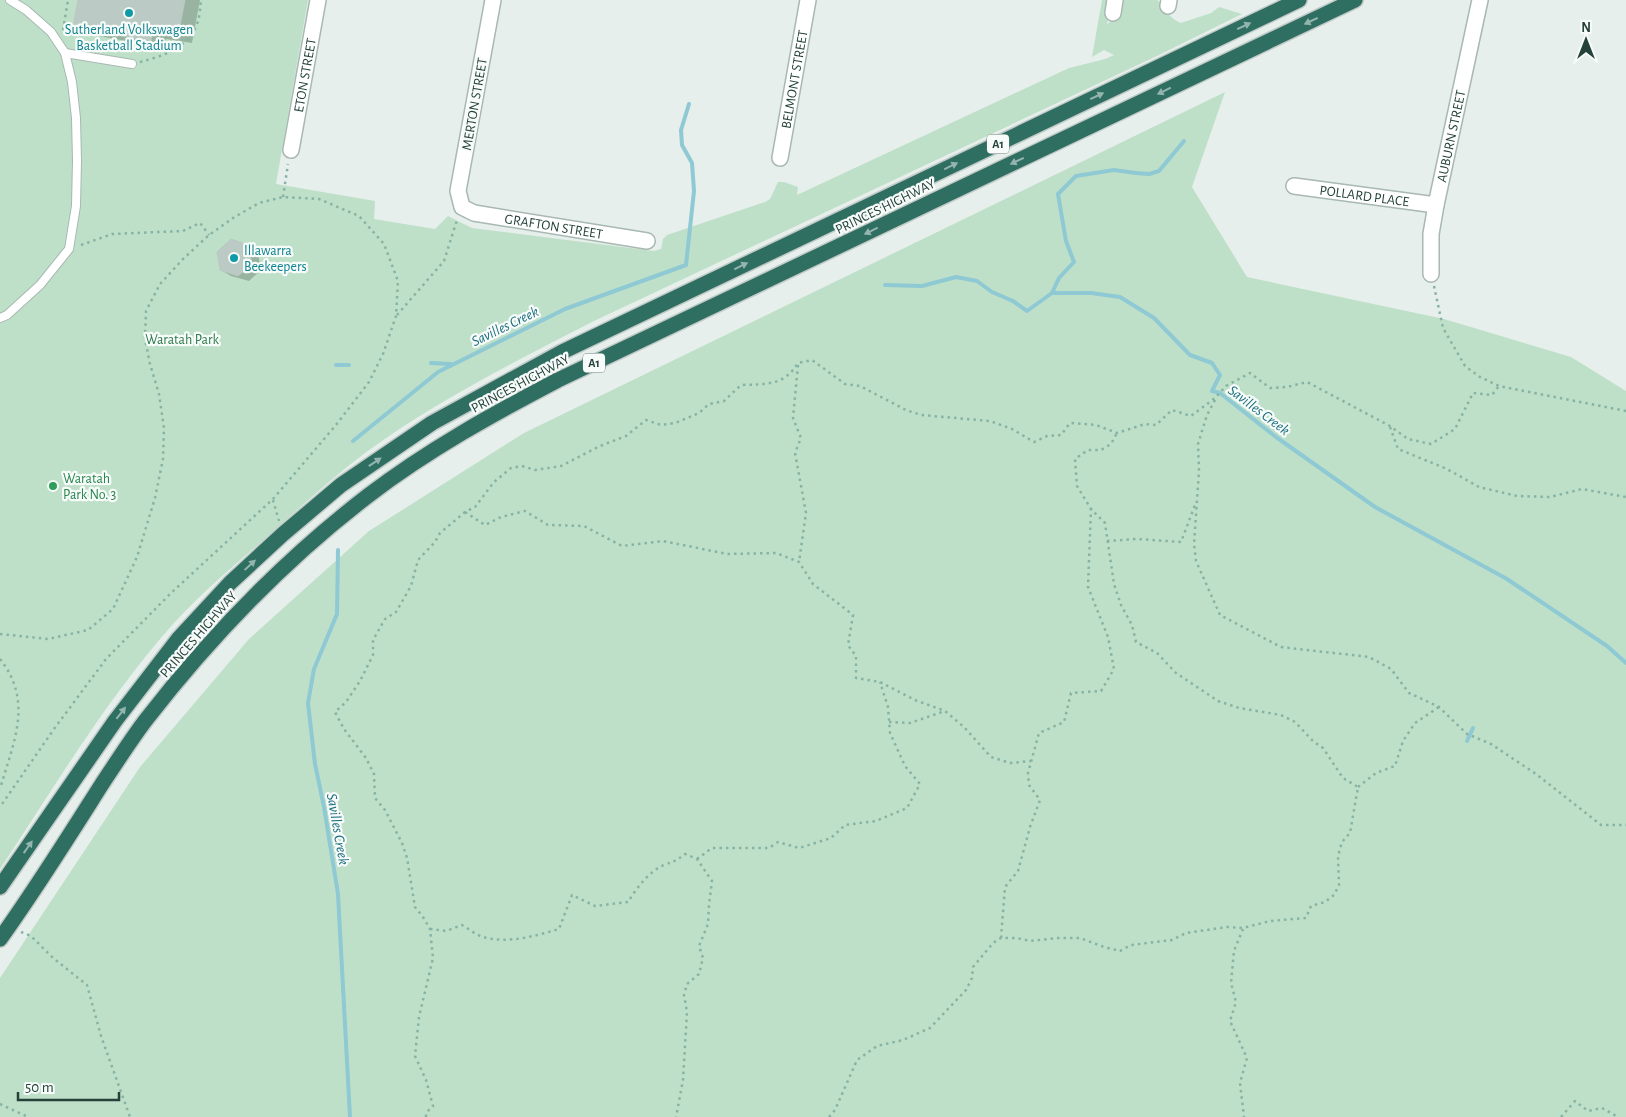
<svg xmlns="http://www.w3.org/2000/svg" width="1626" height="1117" viewBox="0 0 1626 1117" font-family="'Alegreya Sans',sans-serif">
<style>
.green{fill:#bfe0c8}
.shadow{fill:#0003}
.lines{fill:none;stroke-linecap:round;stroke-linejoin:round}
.stream{stroke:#8ec9d4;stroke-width:4}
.building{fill:#bbcac4;stroke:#b8c9c2}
.lane-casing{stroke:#a8b8b2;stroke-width:10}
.street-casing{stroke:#a8b8b2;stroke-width:18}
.highway-casing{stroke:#c2cac8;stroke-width:18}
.path{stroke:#86b3a5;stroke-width:2.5;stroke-dasharray:2.5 4;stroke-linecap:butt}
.lane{stroke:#fff;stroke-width:8}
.street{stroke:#fff;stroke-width:15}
.highway{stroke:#2f6f62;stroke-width:15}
.oneway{fill:#93b5ae}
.culture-dot{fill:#0f9aa8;stroke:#f7fbf9;stroke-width:2}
.leisure-dot{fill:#2e9e5b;stroke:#f7fbf9;stroke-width:2}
.labels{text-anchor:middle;stroke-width:4.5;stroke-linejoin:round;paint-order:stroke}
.shield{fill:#f7fbf9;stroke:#637a73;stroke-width:1}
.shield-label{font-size:12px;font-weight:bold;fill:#24423a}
.culture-label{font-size:14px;fill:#0d838f;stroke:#f7fbf9}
.street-label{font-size:14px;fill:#24423a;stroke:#f7fbf9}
.park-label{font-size:14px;fill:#2d7a4b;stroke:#f7fbf9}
.leisure-label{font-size:14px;fill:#27864d;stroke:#f7fbf9;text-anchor:start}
.water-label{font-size:15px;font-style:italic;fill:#1c6f80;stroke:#f7fbf9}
</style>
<rect width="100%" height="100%" fill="#e6efeb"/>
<g class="green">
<path d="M0,0H308L276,184L375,201L374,219L435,229L448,216L472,228L654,251L661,249L663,239L667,235L765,202L770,199L778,182H784L798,187L797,195L1069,68L1105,59L1114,55L1104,50L1092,57L1102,0H1111L1107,24L1115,19L1121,0H1157C1168,8 1166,17 1181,23L1211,13L1219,7L1242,14L1159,55L594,321C516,361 436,401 365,453C329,480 295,512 261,542C231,568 201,594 174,623C107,698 55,786 0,869Z"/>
<polygon points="1225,92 1192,187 1247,277 1444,319 1571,357 1626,391 1626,1117 0,1117 0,978 140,767 249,639 369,531 524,433"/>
</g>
<g class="shadow">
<polygon points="79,0 200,0 192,43 166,39 164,48 88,34 74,26"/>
<polygon points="248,247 258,253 261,270 249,281 231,276 221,270"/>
</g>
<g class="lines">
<g class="stream">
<polyline points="885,285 922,286 956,277 977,281 992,292 1013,301 1027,311 1052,293 1091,293 1120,297 1154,318 1190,355 1212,363 1220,375 1212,391 1220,393 1276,437 1375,507 1507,579 1607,646 1626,663"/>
<polyline points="1052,293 1059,278 1074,262 1066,241 1058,194 1076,176 1114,170 1136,173 1149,174 1159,171 1184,141"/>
<polyline points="431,363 451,364"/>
<polyline points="336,365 349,365"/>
<polyline points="353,441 438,372 565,309 686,265 694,191 692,163 682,145 681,130 689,104"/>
<polyline points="338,550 337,614 314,669 308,703 315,764 324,807 338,894 350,1117"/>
<polyline points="1467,741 1473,728"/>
</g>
</g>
<g class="building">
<polygon points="78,0 185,0 178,36 152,32 151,41 73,27"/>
<polygon points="231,239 248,245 252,264 238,276 220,270 217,252"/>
</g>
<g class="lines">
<defs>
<g id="lane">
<polyline points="65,53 132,64"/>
<polyline points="0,318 7,315 40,285 69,249 76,206 77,161 76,118 72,82 65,53 51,32 26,10 10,0"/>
</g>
<g id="street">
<path id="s1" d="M493,0L458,191L462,207L474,213L647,241"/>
<polyline points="1168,6 1169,0"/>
<polyline points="1113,13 1115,0"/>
<path id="s2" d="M291,150L318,0"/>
<path id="s3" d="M780,158L808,0"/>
<path id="s4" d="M1294,186L1436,205"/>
<path id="s5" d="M1431,274V234L1436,205L1480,0"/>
</g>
<g id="highway">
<polyline points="0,887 115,721 179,638 230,583 283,534 341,485 432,423 562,352 1299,0"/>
<path d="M0,939C36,889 69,836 102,784C116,763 130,741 145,721C211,636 284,560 369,495C428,450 493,414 558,380L1355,0"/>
</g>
</defs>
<use href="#lane" class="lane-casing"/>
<use href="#street" class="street-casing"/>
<use href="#highway" class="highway-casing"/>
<g class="path">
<polyline points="63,30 68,0"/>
<path d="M140,62C163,56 188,48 197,24C200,16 200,8 201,0"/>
<polyline points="283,197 288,164"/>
<polyline points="81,245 112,234 183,231 200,223 209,235"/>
<polyline points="1434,286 1443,328 1465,366 1480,377 1499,386 1626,411"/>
<polyline points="397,315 444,261 457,220"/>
<polyline points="798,365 793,418 801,438 795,453 806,513 799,562"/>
<polyline points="1215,400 1207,415 1198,444 1199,471 1194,544 1196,561 1220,615 1281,647 1369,657 1391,669 1409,693 1439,707 1467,734 1491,744 1536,774 1601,825 1626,825"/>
<polyline points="1390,427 1398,449 1447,469 1479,487 1517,496 1550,497 1582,489 1626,497"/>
<polyline points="273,500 279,521"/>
<polyline points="465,512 485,525 501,517 525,511 548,525 584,526 622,546 663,541 727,554 776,553 799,562 813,584 853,615 848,645 856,656 856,678 880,682 915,700 945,711 964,727 991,757 1010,763 1031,761"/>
<polyline points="1107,541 1137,539 1181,542 1195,505"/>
<polyline points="0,634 48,639 88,630 113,609 137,557 155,498 163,459 164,428 159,394 150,364 145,339 146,311 160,284 183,259 209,235 233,218 259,203 283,197 319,199 359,216 384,244 398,281 396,316 383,354 369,382 336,425 273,499 170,594 106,659 54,729 0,807"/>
<path d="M0,659C34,702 13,743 0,789"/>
<polyline points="889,722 910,723 945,711"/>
<polyline points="1358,787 1376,773 1395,766 1403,741 1415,723 1439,707"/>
<polyline points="697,859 712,848 769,848 778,842 799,848 831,838 845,825 876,821 907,808 920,784 905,766 890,733 888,707 880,682"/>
<path d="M430,929L446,931L462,925C469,929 476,935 483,937C508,944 535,936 559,929L572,895L595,906L628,902C636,889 649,871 664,865C674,861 676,861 685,854L697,859L712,881L709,905L708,924L699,946L703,958L699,974L687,984L684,995L687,1012L683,1080L676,1117"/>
<polyline points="1243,929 1234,951 1231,983 1236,1002 1230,1021 1247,1058 1240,1083 1244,1117"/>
<polyline points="21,932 31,936 53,958 87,985 101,1036 130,1117"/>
<polyline points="1001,938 1005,887 1018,871 1030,827 1040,800 1029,785 1028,773 1039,733 1064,722 1071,693 1101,691 1114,669 1108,637 1088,587 1091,509"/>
<polyline points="0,1104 28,1117"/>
<path d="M426,1117V1113L433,1106L426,1080L415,1056L419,1017L433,958L430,929L423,917L415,907L407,858L402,843L385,810L375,798L374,774L366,758L344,729L335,712L346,702L360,681L373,655V640L385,619L396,612L411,586L418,560L435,542L440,533L465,512L475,507L494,482L511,468L522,466L535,470L561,466L600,446L626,436L646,420L661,425L675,423L699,413L709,404L724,401L741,385C766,384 784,386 798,363L812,360L845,384L860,386L906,410L921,415L990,421L1012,429L1034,442L1047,436L1061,435L1070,423L1096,425L1117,433L1145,424L1156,425L1172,410L1191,416L1215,398L1226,386L1250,373L1270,388L1287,387L1307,382L1390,426L1408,439L1431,444L1455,429L1473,393L1492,395L1499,386"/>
<polyline points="829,1117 835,1110 857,1060 877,1046 903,1040 930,1028 966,990 972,978 973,967 993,943 1001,938 1017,938 1030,941 1057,938 1080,938 1104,947 1120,951 1131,945 1172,940 1186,933 1227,927 1243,928 1270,921 1306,918 1311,906 1325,902 1334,895 1339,885 1338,856 1342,842 1350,833 1358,787 1343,778 1323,748 1313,741 1295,722 1281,715 1239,708 1218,701 1176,673 1157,653 1136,642 1132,625 1121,605 1114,584 1105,523 1091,509 1077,486 1075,459 1088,450 1101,450 1111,444 1117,433"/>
<polyline points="1561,1117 1575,1101 1588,1111 1602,1108 1618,1117"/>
</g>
<use href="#lane" class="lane"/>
<use href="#street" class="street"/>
<use href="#highway" class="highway"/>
</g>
<defs><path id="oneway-solid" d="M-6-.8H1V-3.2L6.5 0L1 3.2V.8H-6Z" transform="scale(1.25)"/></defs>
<g class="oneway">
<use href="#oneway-solid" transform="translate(1311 21) rotate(155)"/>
<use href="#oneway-solid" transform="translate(1244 26) rotate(-25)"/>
<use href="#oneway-solid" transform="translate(1164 91) rotate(154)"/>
<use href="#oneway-solid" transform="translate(1097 96) rotate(-25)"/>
<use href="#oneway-solid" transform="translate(1017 161) rotate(155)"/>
<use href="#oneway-solid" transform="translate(951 166) rotate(-26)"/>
<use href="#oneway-solid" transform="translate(871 231) rotate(154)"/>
<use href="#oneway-solid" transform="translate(741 266) rotate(-26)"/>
<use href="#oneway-solid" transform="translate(375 462) rotate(-34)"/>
<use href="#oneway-solid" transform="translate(250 565) rotate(-43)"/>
<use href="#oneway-solid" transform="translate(121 713) rotate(-52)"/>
<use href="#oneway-solid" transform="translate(28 847) rotate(-55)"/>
</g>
<g class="culture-dot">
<circle cx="129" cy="13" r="5"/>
<circle cx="234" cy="258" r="5"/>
</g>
<circle class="leisure-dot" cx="53" cy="486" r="5"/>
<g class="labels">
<g class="shield">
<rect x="987" y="134.5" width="22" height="19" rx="4"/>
<rect x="583" y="353.5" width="22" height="19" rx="4"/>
</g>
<g class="shield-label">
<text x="998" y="148">A1</text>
<text x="594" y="367">A1</text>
</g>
<g class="culture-label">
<text x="129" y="34">Sutherland Volkswagen<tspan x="129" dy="16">Basketball Stadium</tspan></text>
<text x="244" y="255" text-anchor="start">Illawarra<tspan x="244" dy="16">Beekeepers</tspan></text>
</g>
<g class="street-label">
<text dy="5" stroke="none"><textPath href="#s2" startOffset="76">ETON STREET</textPath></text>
<text dy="5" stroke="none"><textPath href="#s3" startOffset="80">BELMONT STREET</textPath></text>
<text transform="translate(474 104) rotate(-80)" y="5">MERTON STREET</text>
<text dy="5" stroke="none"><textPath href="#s5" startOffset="140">AUBURN STREET</textPath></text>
<text dy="5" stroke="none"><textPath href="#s4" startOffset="71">POLLARD PLACE</textPath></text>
<text transform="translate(885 206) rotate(-26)" y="5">PRINCES HIGHWAY</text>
<text dy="5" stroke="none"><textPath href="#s1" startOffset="305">GRAFTON STREET</textPath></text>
<text transform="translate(520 383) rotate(-28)" y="5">PRINCES HIGHWAY</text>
<text transform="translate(198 634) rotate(-49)" y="5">PRINCES HIGHWAY</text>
</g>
<g class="park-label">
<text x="182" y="344">Waratah Park</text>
</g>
<g class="leisure-label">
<text x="63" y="483">Waratah<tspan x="63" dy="16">Park No. 3</tspan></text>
</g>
<g class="water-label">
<text transform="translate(505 326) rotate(-26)" y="5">Savilles Creek</text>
<text transform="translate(1259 410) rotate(37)" y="5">Savilles Creek</text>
<text transform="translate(338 829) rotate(80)" y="5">Savilles Creek</text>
</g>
</g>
<g transform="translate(1586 40)" stroke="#f7fbf9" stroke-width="4" paint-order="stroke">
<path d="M0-4L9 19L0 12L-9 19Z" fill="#24423a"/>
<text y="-8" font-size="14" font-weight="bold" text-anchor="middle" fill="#24423a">N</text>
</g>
<path d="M18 1092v8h101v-8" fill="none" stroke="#24423a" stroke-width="2.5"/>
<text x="25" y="1092" font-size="15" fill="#24423a" stroke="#f7fbf9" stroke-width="4" paint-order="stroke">50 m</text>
</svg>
